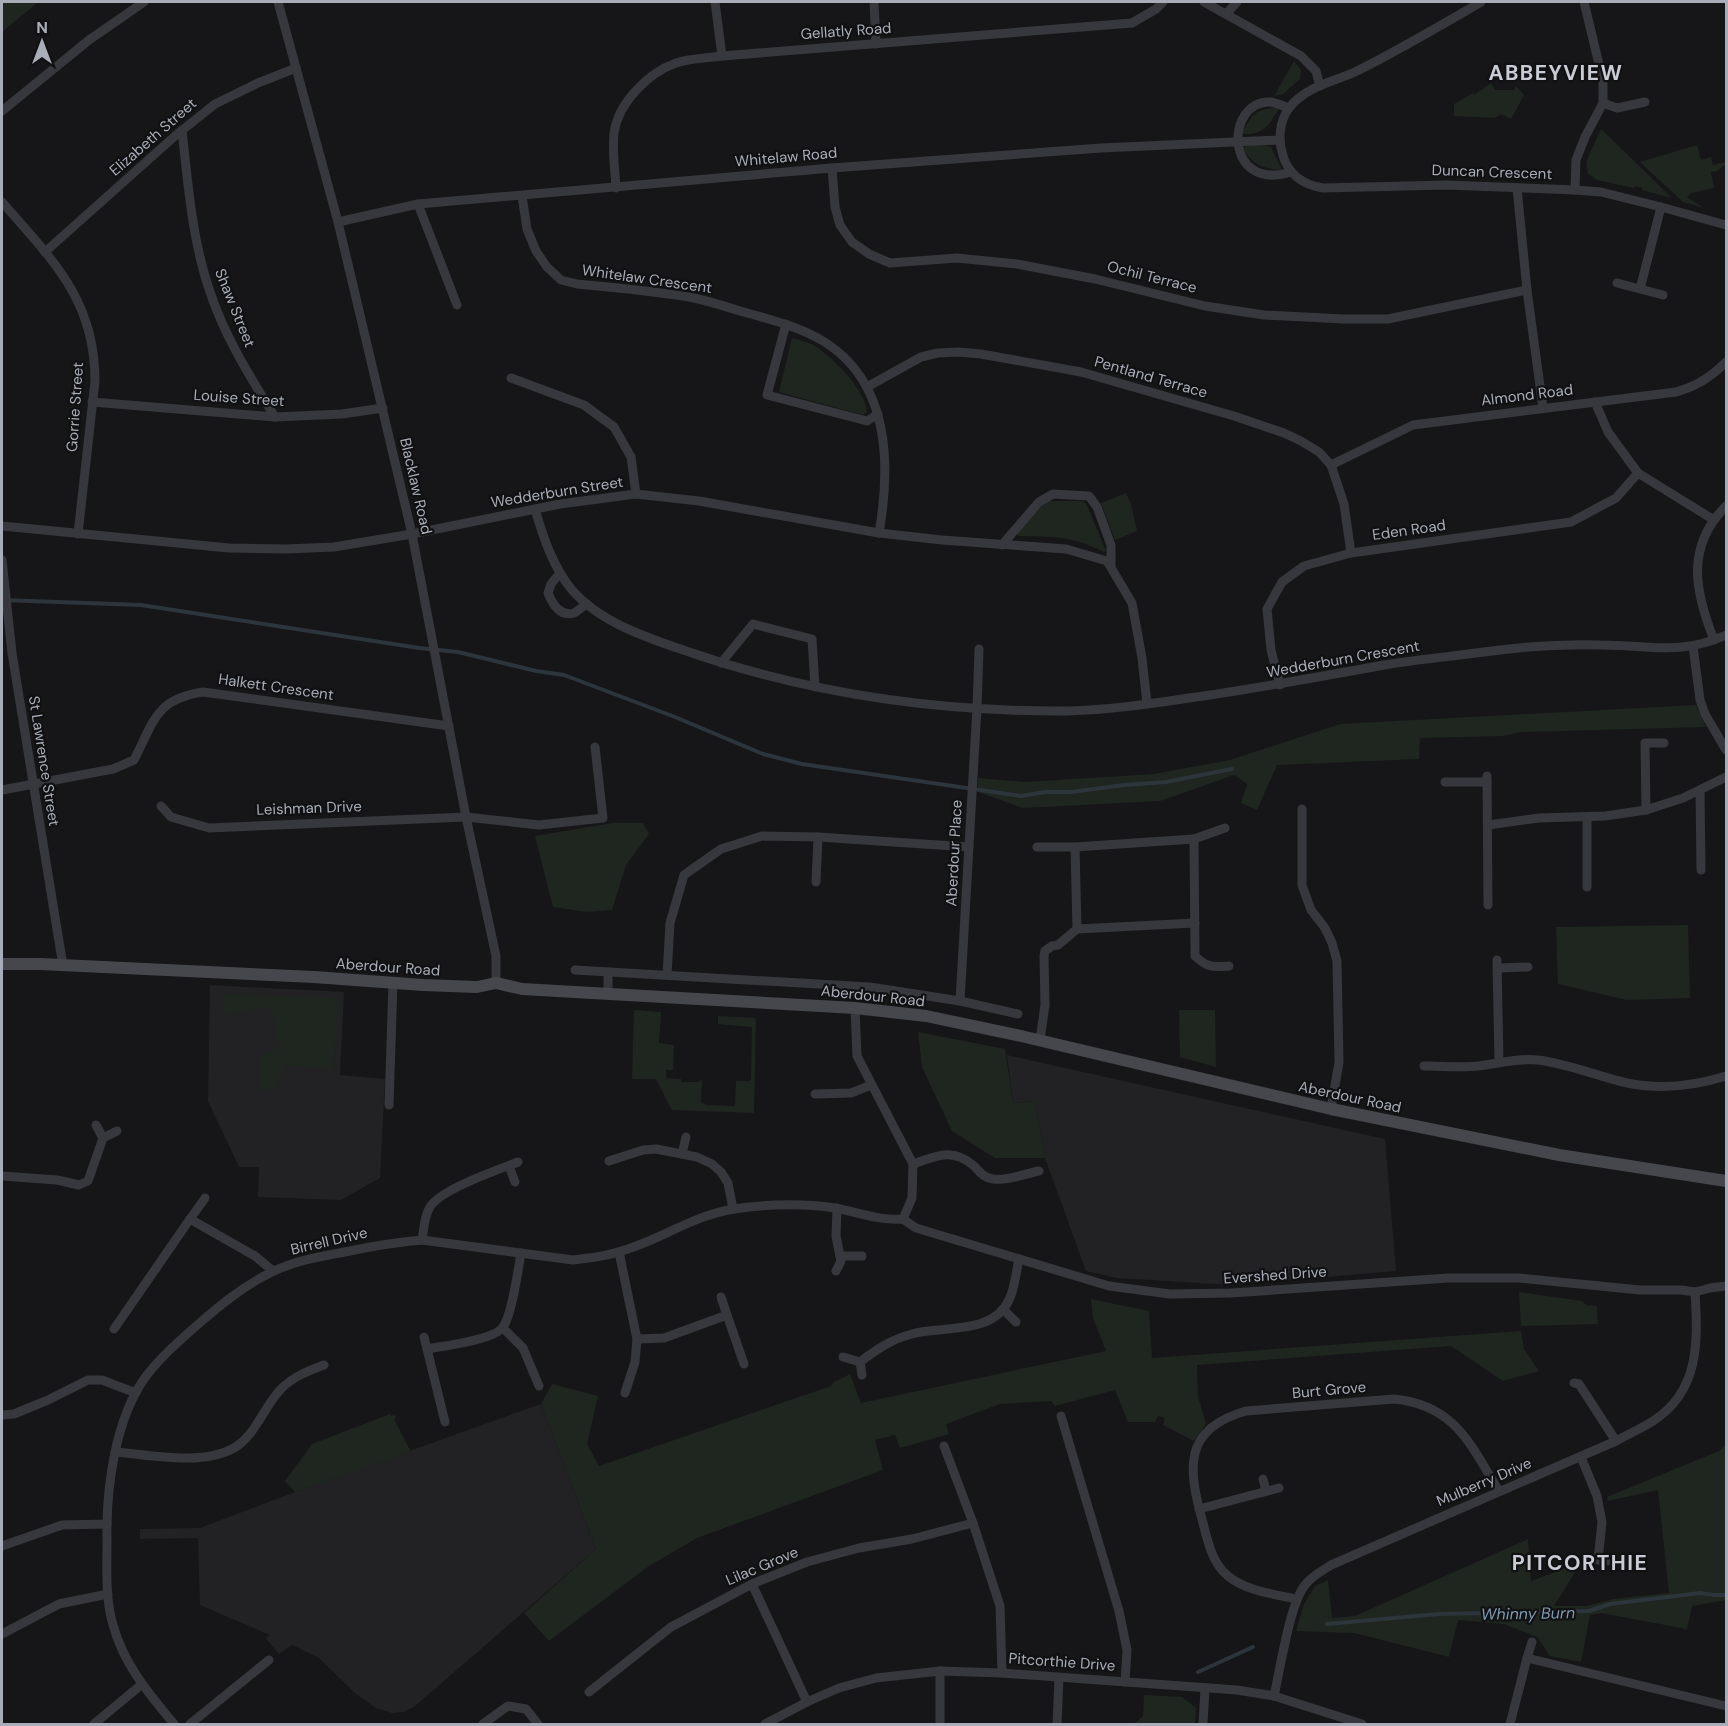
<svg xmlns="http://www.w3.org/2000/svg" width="1728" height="1726" viewBox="0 0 1728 1726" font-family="'DM Sans',sans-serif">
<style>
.built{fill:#222225}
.green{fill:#1e261f}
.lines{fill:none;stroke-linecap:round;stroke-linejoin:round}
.stream{stroke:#2c353c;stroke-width:4}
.street{stroke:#37383d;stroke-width:9}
.secondary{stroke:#45474d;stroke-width:12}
.labels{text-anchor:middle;stroke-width:4.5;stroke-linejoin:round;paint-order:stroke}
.street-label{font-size:15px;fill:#a8adb8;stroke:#111113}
.water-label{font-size:16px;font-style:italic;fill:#7f9bb3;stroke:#111113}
.district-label{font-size:21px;font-weight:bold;letter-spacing:1.5px;fill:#c9ccd4;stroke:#111113}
</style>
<rect width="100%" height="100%" fill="#161618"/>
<g class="built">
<polygon points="210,985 344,992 340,1075 385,1079 380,1178 341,1200 258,1197 259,1167 239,1167 208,1101"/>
<polygon points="1007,1055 1385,1139 1396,1271 1232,1285 1117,1278 1086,1271 1045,1158 1035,1101 1013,1103"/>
<polygon points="541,1404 596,1549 414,1707 403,1712 392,1713 376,1708 356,1694 319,1658 292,1645 279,1654 266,1639 270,1635 200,1605 198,1538 140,1539 140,1529 200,1528 295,1492"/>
</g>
<g class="green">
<polygon points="2,2 38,2 2,32"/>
<polygon points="1294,61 1301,70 1300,79 1283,94 1274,96"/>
<polygon points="1491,83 1495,90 1514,90 1516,86 1524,95 1511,119 1501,114 1495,118 1454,116 1454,104 1473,93 1474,95"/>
<path d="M1275,106L1279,108C1270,125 1263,135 1243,134V130C1254,115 1253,110 1274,108Z"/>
<polygon points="1601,129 1672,198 1642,190 1642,188 1635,186 1634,188 1597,180 1588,174 1586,162"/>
<path d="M1263,145L1271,147L1282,170C1265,169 1251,165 1243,148L1248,145Z"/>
<polygon points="1697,145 1701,160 1711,157 1713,165 1725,162 1726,164 1717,171 1711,172 1714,188 1691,193 1687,197 1704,208 1683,202 1640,162"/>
<path d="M792,338C800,340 807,342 815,346C832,357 866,390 867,412L863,415L779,392Z"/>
<polygon points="1126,493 1131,504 1137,531 1115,540 1101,503"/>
<path d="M1047,501H1081L1086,503L1106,551L1104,552C1070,535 1054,537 1018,536L1017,531Z"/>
<polygon points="1696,705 1706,727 1522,732 1502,736 1420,738 1419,759 1277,765 1257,810 1241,803 1247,784 1234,775 1160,801 1023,808 978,792 978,778 1024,782 1154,774 1230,760 1340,724"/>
<polygon points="612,823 643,823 649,834 626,865 612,910 587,912 553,907 535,836"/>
<polygon points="1688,925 1690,998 1627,1000 1558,984 1556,927"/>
<polygon points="223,994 338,998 333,1070 286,1065 277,1086 260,1091 260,1058 279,1047 271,1007 223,1016"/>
<polygon points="634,1010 661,1012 659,1043 674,1045 673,1070 666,1070 666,1078 681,1079 681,1082 698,1082 702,1080 701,1102 706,1105 735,1106 736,1081 750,1081 751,1079 752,1027 718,1024 718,1016 756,1018 754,1113 672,1110 656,1079 632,1079"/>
<polygon points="1179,1010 1215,1010 1216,1067 1180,1057"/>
<polygon points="918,1032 1005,1049 1013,1103 1035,1101 1045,1158 995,1158 952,1131 922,1067"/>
<polygon points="1519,1292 1582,1301 1586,1305 1597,1306 1598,1324 1521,1326"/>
<polygon points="1091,1299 1149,1311 1152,1358 1521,1331 1524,1349 1539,1371 1503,1381 1451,1346 1197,1365 1198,1396 1206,1424 1194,1441 1163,1425 1165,1418 1158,1416 1155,1422 1128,1422 1115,1390 1055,1406 1051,1401 1000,1404 946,1424 949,1434 900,1448 895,1435 875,1440 883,1470 697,1538 649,1566 549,1641 524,1613 596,1549 541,1404 552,1384 598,1396 587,1444 599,1466 831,1386 834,1382 850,1374 861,1403 1106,1351 1093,1318"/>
<polygon points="390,1414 391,1416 395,1415 396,1418 394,1419 411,1452 295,1492 285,1481 312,1444"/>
<polygon points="1726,1444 1726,1600 1692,1606 1687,1629 1601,1613 1590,1615 1581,1662 1550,1656 1537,1637 1504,1624 1458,1620 1449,1657 1354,1633 1296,1631 1304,1604 1315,1586 1328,1580 1332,1618 1355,1616 1528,1539 1531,1581 1574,1565 1577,1569 1554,1606 1587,1606 1613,1599 1669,1593 1658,1490 1608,1501 1607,1497 1719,1451"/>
<polygon points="1144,1695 1182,1697 1196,1708 1195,1724 1134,1724 1143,1716"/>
</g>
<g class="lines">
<g class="stream">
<polyline points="2,600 141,605 419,648 458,652 536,671 564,675 675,717 763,754 802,764 1021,796 1045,792 1071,792 1124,785 1166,782 1232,769"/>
<polyline points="1327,1624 1439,1614 1589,1611 1610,1604 1700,1593 1714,1595 1726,1595"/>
<polyline points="1198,1672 1253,1647"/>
</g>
<g class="street">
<polyline points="278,2 338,222 412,534 466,817 496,956 496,983"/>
<polyline points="715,2 722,56"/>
<polyline points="874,2 876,44"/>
<polyline points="1204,2 1301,56 1316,71 1320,86"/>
<path d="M1481,2C1440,26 1399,50 1357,71C1334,82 1306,86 1289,108C1279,122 1278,140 1283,156C1289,175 1304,185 1323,188L1446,185L1575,190L1601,192L1661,207L1726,225"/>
<polyline points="1226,14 1237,2"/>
<polyline points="1603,103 1617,108 1645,102"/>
<path d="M1289,108C1283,106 1277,103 1271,102C1225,99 1223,193 1291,172"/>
<polyline points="2,111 89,40 144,2"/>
<path d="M182,130C188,184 192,240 210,292C225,337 250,377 275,417"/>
<polyline points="832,168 835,207 840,225 852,242 869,254 890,263 957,258 1017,264 1095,279 1205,306 1264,315 1344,319 1388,319 1527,290"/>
<path d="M616,188C615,170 612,151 614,133C618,103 648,73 676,63C690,58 707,58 722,56L1132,23L1156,9L1163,2"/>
<polyline points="1517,188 1527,290 1543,408"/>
<polyline points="1575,190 1576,160 1585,137 1603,103 1603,81 1584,2"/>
<path d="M522,196L527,229L536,251L547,267L561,280L577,284C616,288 655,291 694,298C713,302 732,309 751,314C776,321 801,328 823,341C890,382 891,464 879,533"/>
<path d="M2,202C52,260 95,299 95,381L78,534"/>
<polyline points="418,204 457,305"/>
<polyline points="338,222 418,204 832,168 1101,148 1280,140"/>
<polyline points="45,252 175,136 215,104 258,83 296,68"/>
<polyline points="1617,283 1663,295"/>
<polyline points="1640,289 1661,207"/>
<polyline points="786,324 767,395 867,421 878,414"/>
<polyline points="511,378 584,405 614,427 631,457 636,494"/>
<polyline points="867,387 921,357 938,353 958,352 981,354 1081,372 1234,416 1284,433 1301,441 1319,452 1331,465 1344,504 1351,553"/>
<polyline points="92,402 275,417 342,414 383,408"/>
<polyline points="1595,402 1608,432 1638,473 1714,520"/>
<path d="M1331,465L1413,425L1676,392C1697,386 1711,377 1726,362"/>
<path d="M535,509C543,537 553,567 572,590C600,622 645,637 683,650C806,693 938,712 1068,711C1108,710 1149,704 1189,698C1254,689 1319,677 1384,665C1420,659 1456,656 1492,651C1528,646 1565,644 1601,645C1649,645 1680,656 1726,635"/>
<polyline points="2,526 229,548 286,549 334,547 412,534 560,504 636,494 699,501 879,533 942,540 1066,549 1107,561 1132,603 1142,658 1147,704"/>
<polyline points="1002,545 1039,502 1053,494 1089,496 1097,507 1111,545 1111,567"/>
<polyline points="2,560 12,653 63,966"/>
<path d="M560,573L551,584L548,593C552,603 560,617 574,613C578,611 583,606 587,604"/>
<path d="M1714,640C1695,592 1685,547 1726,506"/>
<polyline points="1693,646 1700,700 1705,714 1726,750"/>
<polyline points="721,663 753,624 812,639 815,687"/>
<polyline points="1280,685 1271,650 1267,609 1282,582 1304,566 1351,553 1571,522 1616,498 1638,473"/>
<polyline points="1487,776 1488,905"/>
<polyline points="1445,782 1487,782"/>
<path d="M2,790L113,769L134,760C154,722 155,699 203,692L449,726"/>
<polyline points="1700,791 1701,870"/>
<polyline points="161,806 171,817 209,828 466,817 539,825 603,818 595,747"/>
<polyline points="1302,809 1302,885 1311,910 1325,928 1332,943 1337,961 1339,1062 1331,1109"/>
<polyline points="1646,810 1645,743 1664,743"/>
<polyline points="1587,818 1587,887"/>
<polyline points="1488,825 1539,818 1605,816 1646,810 1683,798 1726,777"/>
<path d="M1225,828L1194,839L1195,956C1208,968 1212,967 1229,966"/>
<polyline points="1037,847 1075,847 1194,839"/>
<polyline points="1075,847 1077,929"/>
<polyline points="816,882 818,837"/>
<polyline points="1497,960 1499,1062"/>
<polyline points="1498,968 1528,967"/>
<polyline points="575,970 870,987 960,1001 1018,1014"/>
<polyline points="667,975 670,923 684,875 721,849 762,836 818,837 969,847"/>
<polyline points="608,993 608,972"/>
<polyline points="960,1001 977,708 979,649"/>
<polyline points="855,1008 857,1056 913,1164 912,1198 903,1219"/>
<polyline points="1040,1040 1045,1005 1044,956 1045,951 1052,946 1058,945 1077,929 1195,923"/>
<path d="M1424,1066C1442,1066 1462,1068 1479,1066C1500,1063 1518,1058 1538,1060C1569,1064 1597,1076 1627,1083C1661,1090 1694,1086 1726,1076"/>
<polyline points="815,1094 851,1093 871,1085"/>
<polyline points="389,1105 393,983"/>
<polyline points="103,1138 117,1131"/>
<polyline points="682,1154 686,1137"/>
<polyline points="609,1161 643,1150 656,1149 697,1157 712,1164 721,1172 728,1183 733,1209"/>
<path d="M913,1164C936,1156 953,1147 974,1166C980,1172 984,1178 993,1179C1008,1181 1024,1174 1039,1171"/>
<polyline points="509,1166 515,1182"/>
<polyline points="2,1176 57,1180 79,1185 88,1181 103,1138 96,1125"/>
<polyline points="190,1219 205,1198"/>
<path d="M422,1240C424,1229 424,1216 430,1207C441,1189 498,1170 518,1162"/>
<polyline points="619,1252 637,1339 635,1362 625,1393"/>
<polyline points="840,1256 862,1256"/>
<polyline points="836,1271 841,1261 836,1236 837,1208"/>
<polyline points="721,1297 727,1315"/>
<polyline points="1003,1309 1016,1322"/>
<polyline points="503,1328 523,1348 539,1386"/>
<polyline points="114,1329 190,1219 255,1256 273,1271"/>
<polyline points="424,1337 427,1349"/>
<polyline points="637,1339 664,1338 727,1315 744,1364"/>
<polyline points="843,1357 860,1362"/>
<path d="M862,1375L860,1362C877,1349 892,1339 912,1334C942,1325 992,1336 1009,1300C1015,1288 1016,1272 1019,1259"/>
<polyline points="1574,1383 1579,1384 1616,1441"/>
<polyline points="2,1415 14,1414 48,1400 88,1380 102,1380 136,1393"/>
<polyline points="1061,1416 1119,1611 1127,1650 1125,1682"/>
<path d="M445,1422L427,1349C443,1346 495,1340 503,1327C512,1315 518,1270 521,1253"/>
<polyline points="944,1446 973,1523 1000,1606 1002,1673"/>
<path d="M115,1452C151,1455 202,1466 234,1448C255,1436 264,1407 280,1390C292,1377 308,1371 324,1365"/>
<polyline points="1581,1457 1597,1496 1602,1522 1598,1560 1607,1561"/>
<polyline points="1263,1479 1266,1491"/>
<polyline points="1199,1509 1279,1488"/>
<polyline points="2,1546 62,1525 107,1524"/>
<polyline points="752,1584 807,1702"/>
<path d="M1296,1599C1274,1594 1246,1591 1228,1576C1212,1563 1208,1542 1203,1523C1188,1469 1182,1429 1246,1411L1394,1399C1455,1405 1470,1444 1499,1491"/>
<polyline points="2,1634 59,1604 108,1594"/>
<polyline points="1527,1658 1532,1642"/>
<polyline points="940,1671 940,1724"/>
<polyline points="589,1692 671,1627 752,1584 807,1562 859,1548 912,1539 973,1523"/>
<path d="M1274,1696C1280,1670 1290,1603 1305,1585C1312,1576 1322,1571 1331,1565L1616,1441C1628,1434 1641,1429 1653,1421C1700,1391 1698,1341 1695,1292"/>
<polyline points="94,1724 141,1685"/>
<path d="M174,1724C149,1694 124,1665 113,1625C105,1598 107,1568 107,1540C106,1489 115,1417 147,1375C161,1357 178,1342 195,1327C219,1306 243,1286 272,1272C296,1260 324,1256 350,1251C374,1246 398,1242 422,1240L573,1260C588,1258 604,1257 618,1252C659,1241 691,1216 734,1209C768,1204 801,1203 835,1208C858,1212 879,1221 903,1219L916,1228L1109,1286L1170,1294L1231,1293L1448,1278H1519L1640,1290H1682L1695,1292L1710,1288L1726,1286"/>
<polyline points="190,1724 269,1660"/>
<polyline points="483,1724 508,1706 526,1709 538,1724"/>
<polyline points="765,1724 807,1702 839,1688 876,1678 940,1671 1002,1673 1237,1690 1274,1696 1362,1724"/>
<polyline points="1057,1724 1059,1678"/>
<polyline points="1203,1724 1205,1689"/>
<polyline points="1510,1724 1527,1658 1726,1706"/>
</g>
<polyline class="secondary" points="2,964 40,964 314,977 423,985 477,987 496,983 522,989 855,1008 926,1016 1021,1036 1331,1109 1559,1155 1726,1181"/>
</g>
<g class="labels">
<g class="street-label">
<text transform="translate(846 31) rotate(-4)" y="5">Gellatly Road</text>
<text transform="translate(153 137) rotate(-41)" y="5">Elizabeth Street</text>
<text transform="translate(786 157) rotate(-5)" y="5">Whitelaw Road</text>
<text transform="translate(1492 172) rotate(2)" y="5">Duncan Crescent</text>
<text transform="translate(1152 277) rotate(14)" y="5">Ochil Terrace</text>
<text transform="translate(647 279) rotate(8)" y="5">Whitelaw Crescent</text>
<text transform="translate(235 308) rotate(68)" y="5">Shaw Street</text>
<text transform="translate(1151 377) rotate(16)" y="5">Pentland Terrace</text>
<text transform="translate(1527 395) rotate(-7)" y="5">Almond Road</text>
<text transform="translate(239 398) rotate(4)" y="5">Louise Street</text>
<text transform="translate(75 407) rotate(-86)" y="5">Gorrie Street</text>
<text transform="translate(416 486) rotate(77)" y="5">Blacklaw Road</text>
<text transform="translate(557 492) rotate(-9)" y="5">Wedderburn Street</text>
<text transform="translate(1409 530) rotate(-8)" y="5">Eden Road</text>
<text transform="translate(1343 659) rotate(-10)" y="5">Wedderburn Crescent</text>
<text transform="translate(276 687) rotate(8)" y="5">Halkett Crescent</text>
<text transform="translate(44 761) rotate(81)" y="5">St Lawrence Street</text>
<text transform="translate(309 808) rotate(-2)" y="5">Leishman Drive</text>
<text transform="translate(954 853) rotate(-87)" y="5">Aberdour Place</text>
<text transform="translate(388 967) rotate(4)" y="5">Aberdour Road</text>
<text transform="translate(873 996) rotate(6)" y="5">Aberdour Road</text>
<text transform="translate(1350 1097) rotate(12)" y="5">Aberdour Road</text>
<text transform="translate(329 1241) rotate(-13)" y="5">Birrell Drive</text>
<text transform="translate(1275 1275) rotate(-4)" y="5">Evershed Drive</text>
<text transform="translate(1329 1390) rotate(-5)" y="5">Burt Grove</text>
<text transform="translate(1484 1482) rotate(-23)" y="5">Mulberry Drive</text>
<text transform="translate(762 1566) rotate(-23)" y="5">Lilac Grove</text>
<text transform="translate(1062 1662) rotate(4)" y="5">Pitcorthie Drive</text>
</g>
<g class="water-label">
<text transform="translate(1528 1613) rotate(-1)" y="6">Whinny Burn</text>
</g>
<g class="district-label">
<text x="1556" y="80">ABBEYVIEW</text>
<text x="1580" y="1570">PITCORTHIE</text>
</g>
</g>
<rect width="1728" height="1726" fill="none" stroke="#a8adb8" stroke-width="6"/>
<g transform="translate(42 42)" stroke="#111113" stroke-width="4.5" paint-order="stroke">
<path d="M0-4.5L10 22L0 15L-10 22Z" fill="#a8adb8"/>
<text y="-9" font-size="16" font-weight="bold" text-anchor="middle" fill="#a8adb8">N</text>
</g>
</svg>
